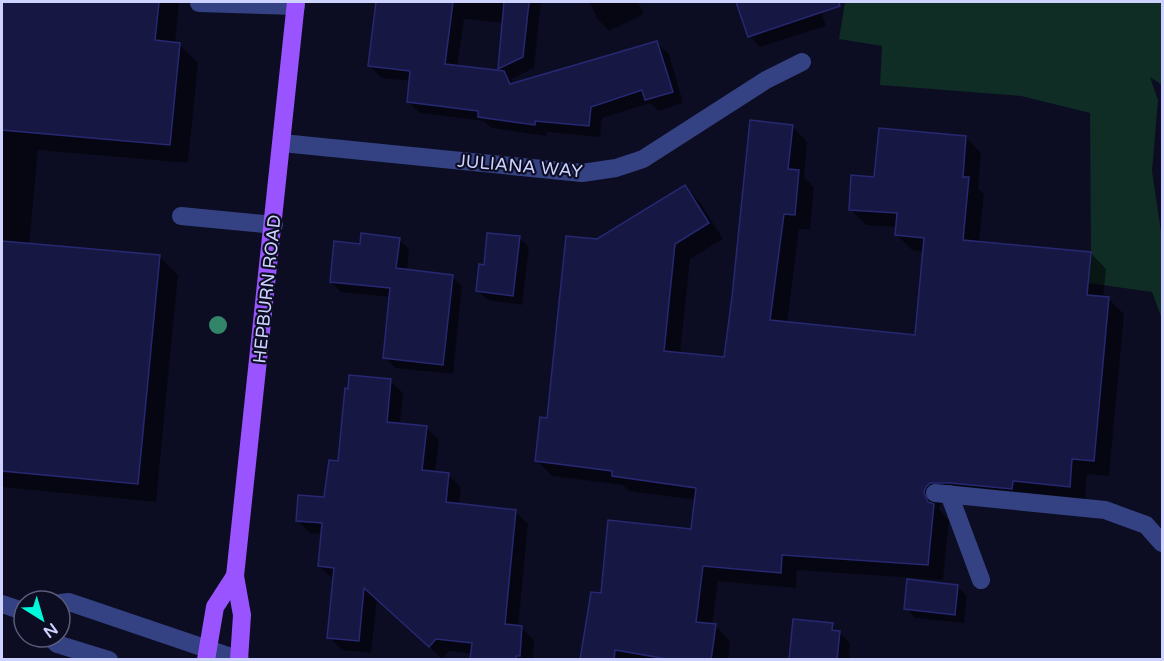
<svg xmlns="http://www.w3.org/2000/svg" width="1164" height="661" viewBox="0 0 1164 661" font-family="'Varela Round',sans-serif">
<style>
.green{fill:#0f2c25}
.shadow{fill:#0007;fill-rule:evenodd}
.building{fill:#171744;stroke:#272872;stroke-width:1.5}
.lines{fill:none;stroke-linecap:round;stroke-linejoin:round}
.minor{stroke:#344284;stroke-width:18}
.major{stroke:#9a54ff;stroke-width:18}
.tree{fill:#328568}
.labels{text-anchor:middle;stroke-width:4.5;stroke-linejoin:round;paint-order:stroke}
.street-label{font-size:18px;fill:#cdd2ff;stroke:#0c0d22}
</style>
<rect width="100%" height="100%" fill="#0c0d22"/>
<polygon class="green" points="845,2 1162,2 1162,85 1150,77 1158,100 1152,171 1162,238 1162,319 1152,292 1088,283 1091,252 1090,113 1021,96 880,85 882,46 839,39"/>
<g class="shadow">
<polygon points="2,2 179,2 175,44 179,44 198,63 188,163 38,150 29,245 159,256 178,275 156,502 2,487"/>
<path d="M392,2H541L534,68L511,79L515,84L657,43L669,54L683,103L658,111L650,103L602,118L600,137L547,132L546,136L491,128L484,121L420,113L408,102L411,81L381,78L370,66L387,43ZM464,19L503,23L499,68L503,72L457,67Z"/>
<polygon points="589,2 638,2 644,14 609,31 598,20"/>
<polygon points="738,2 818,2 826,26 760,47 750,36"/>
<polygon points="792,126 807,142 804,177 814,187 810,230 799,229 787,324 917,337 925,252 912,250 897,235 898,227 866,225 850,209 875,178 966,137 981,153 978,188 984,194 979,243 1091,253 1106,269 1103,298 1109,299 1124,314 1109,476 1087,474 1085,502 941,503 939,509 949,521 943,580 797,570 796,588 718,581 712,625 715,625 730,641 728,660 582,660 602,595 692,531 696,500 629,491 623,485 552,476 536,460 598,241 685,187 700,202 723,239 690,259 680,354 726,358"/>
<polygon points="519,238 529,247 522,305 488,300 478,291 486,267"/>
<polygon points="399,239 409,249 407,271 452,276 462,286 453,374 395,368 385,357 390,297 341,292 331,282 361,245"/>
<polygon points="391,381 403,393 400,425 426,428 439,440 435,473 448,475 461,487 459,505 515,511 528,524 518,627 522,628 534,640 533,660 472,660 473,654 449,651 442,659 377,599 371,653 342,650 329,637 335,579 332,578 319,566 322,534 310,533 297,520 326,499 340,463"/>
<polygon points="958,587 967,596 964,623 915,618 906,608"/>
<polygon points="832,625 850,643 849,656 853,660 791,660"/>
</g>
<g class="building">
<polygon points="2,2 159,2 155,40 180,43 170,145 2,130"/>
<polygon points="376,2 453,2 445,64 504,71 510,84 657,41 673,92 645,100 642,90 591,107 589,126 535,121 535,125 478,117 478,111 407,102 410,71 368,66"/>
<polygon points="504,2 529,2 523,57 498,69"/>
<polygon points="736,2 839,2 840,6 748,37"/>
<polygon points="750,120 793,125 788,169 799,170 795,215 784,214 770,320 915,335 924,238 895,235 897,213 849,210 851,175 874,177 879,128 966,136 963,177 969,177 963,240 1091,252 1087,295 1109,297 1094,461 1072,459 1070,487 1013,481 1012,489 950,483 930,483 926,487 924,492 928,502 934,504 928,565 782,555 781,573 703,566 696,622 716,624 711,660 673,660 615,650 614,660 580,660 591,592 601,593 608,520 691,529 696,488 612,476 612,471 535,461 540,417 547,418 566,236 597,239 685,185 709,223 675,244 664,351 724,357 732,297"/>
<polygon points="361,233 400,238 396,268 453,275 443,365 383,358 390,288 330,282 334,241 360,244"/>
<polygon points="487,233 520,236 513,296 476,291 479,264 484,265"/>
<polygon points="2,241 160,255 138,484 2,471"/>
<polygon points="349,375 391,379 387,422 427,426 422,470 449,473 446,502 516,510 505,624 522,626 520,656 516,656 516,660 470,660 472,643 436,639 429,647 364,588 359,641 327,638 334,568 318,566 322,523 296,521 298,495 324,497 329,460 338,461 345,388 348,389"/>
<polygon points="907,579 958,585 955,615 904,609"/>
<polygon points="793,619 833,623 832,630 840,631 837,660 789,660"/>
</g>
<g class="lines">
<g class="minor">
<polyline points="199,3 296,6"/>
<polyline points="282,143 582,173 616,168 643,159 766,80 802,62"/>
<polyline points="181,216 274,225"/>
<polyline points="935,493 1105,510 1146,525 1162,543"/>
<polyline points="949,494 981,580"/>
<polyline points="60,603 69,602 240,660"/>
<polyline points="2,604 20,610 24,613"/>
<polyline points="50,637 57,644 109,660"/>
</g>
<g class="major">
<polyline points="206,660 215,607 235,576"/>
<polyline points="239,660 242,615 235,576 296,2"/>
</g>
</g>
<circle class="tree" cx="218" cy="325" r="9"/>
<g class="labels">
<g class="street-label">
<text transform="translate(520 166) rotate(5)" y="6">JULIANA WAY</text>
<text transform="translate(267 289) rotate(-84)" y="6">HEPBURN ROAD</text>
</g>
</g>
<rect width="1164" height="661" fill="none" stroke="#cdd2ff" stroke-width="6"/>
<g transform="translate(42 619) rotate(143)"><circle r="28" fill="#0c0d22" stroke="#595c7a" stroke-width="1.5"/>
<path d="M0-4.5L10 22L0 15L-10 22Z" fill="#00f8db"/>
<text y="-9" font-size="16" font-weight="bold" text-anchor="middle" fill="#cdd2ff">N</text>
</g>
</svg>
